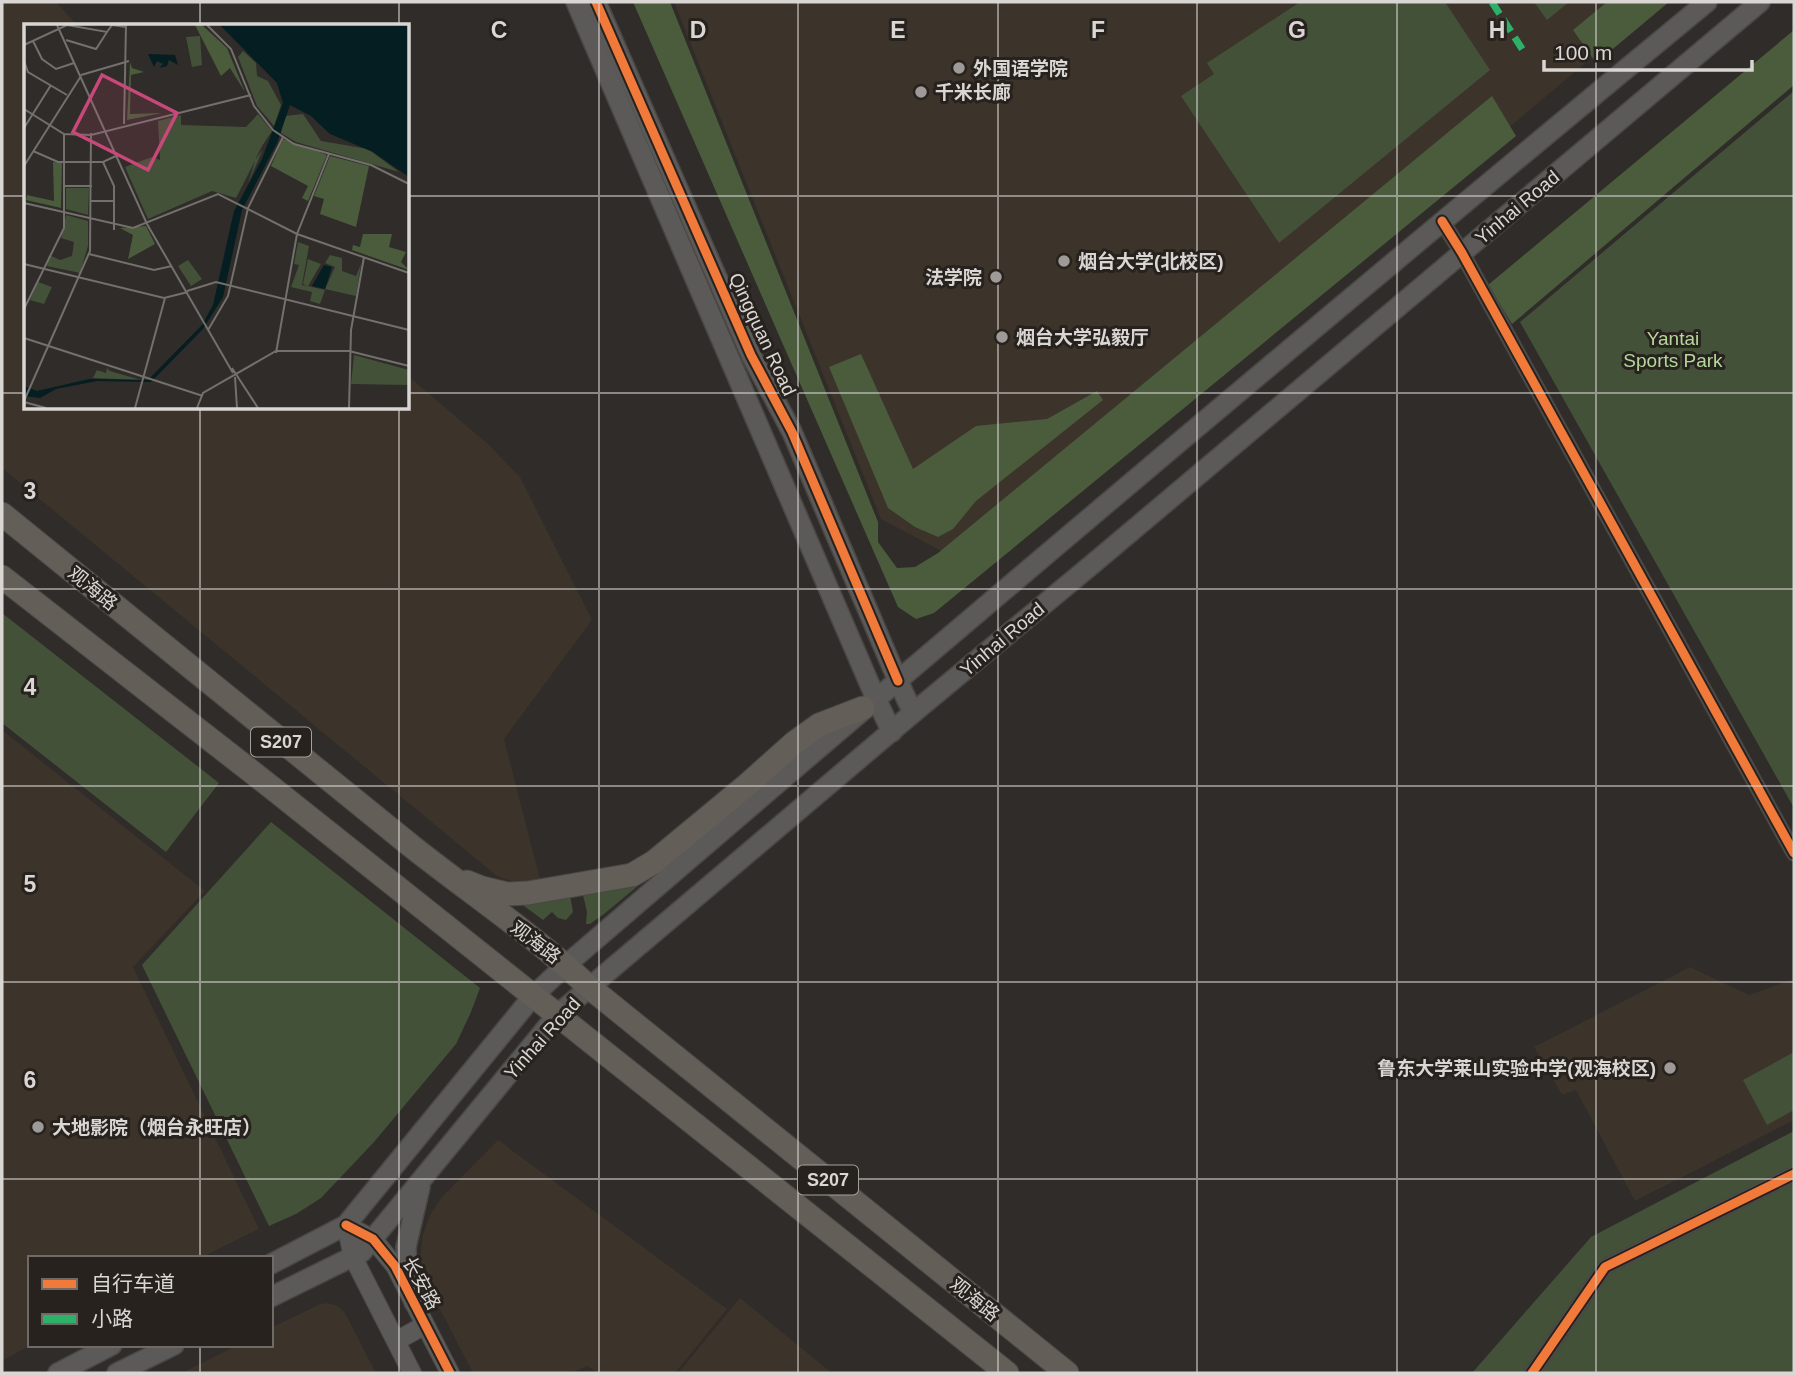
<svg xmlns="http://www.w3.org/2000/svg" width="1796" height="1375" viewBox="0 0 1796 1375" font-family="Arial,'Noto Sans SC',sans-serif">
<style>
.built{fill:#3c332a}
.green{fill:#435139}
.forest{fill:#4a5c3c}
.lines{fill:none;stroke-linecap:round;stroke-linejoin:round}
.minor-casing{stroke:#494745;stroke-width:17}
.tertiary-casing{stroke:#494745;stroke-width:20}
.secondary-casing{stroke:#494745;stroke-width:22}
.primary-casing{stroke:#494745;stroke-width:25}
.minor{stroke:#5b5a58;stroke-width:14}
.tertiary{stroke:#5b5a58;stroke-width:18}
.secondary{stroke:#5b5a58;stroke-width:19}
.primary{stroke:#635e58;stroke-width:23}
.quiet{stroke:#2db169;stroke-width:7;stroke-dasharray:14 7;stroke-linecap:butt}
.cycleway-casing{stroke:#27221e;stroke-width:13}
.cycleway{stroke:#f17a3a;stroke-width:9}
.grid{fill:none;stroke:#d9d6d3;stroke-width:2;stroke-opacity:0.55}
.poi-dot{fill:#9e9a98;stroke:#27221e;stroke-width:2.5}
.labels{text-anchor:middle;stroke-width:6;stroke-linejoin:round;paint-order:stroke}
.shield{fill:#27221e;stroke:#a4a09d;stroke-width:2}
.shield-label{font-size:18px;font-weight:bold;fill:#d9d6d3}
.poi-label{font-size:19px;font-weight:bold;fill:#d9d6d3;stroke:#27221e;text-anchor:start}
.street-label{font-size:19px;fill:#d9d6d3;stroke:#27221e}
.park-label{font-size:19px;fill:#b4d89c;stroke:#27221e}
.inset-road{fill:none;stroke:#73706d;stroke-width:2}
.view{fill:#c84879;fill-opacity:0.15;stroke:#c84879;stroke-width:3.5}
.inset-edge{fill:none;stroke:#d9d6d3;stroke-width:3.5}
.grid-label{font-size:23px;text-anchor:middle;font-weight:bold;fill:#d9d6d3;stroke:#27221e;stroke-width:6;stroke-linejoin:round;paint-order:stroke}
</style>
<rect width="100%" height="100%" fill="#2f2c29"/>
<g class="built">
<polygon points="2,2 56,2 78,26 26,26 26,408 408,408 408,376 488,444 520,477 592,620 504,739 540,879 526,882 511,881 497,876 2,468"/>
<polygon points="674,2 1658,2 981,572 881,519"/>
<polygon points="2,730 205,891 133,967 259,1229 200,1258 30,1258 30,1345 31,1345 2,1361"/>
<polygon points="1690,967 1749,995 1794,979 1794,1120 1635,1201 1576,1090 1562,1095 1534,1047"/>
<polygon points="498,1140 727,1309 675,1373 598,1373 587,1366 571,1373 473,1373 427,1284 420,1258 423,1234 430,1215 441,1198"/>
<polygon points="740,1298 832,1373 678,1373"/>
<polygon points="326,1303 338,1306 345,1313 376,1373 182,1373 238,1345 271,1345 271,1328 320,1304"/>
</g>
<g class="green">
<polygon points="1300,2 1445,2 1490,70 1279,243 1181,96 1214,74 1207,63"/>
<polygon points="1534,2 1569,2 1547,20"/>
<polygon points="1794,91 1794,808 1520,322"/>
<polygon points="2,613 219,783 166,852 2,723"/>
<polygon points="794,757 604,914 590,924 586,924 587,912 583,895 584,892 625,883"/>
<polygon points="271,822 480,988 471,1012 456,1044 374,1142 321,1198 296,1214 269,1226 142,965"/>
<polygon points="570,895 573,912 566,920 558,918 552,912 543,920 524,906 524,904"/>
<polygon points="1794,1052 1794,1110 1767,1125 1743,1080"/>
<polygon points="1794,1131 1794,1373 1472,1373 1591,1237"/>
</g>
<g class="forest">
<polygon points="633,2 670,2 878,522 878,542 897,568 915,567 938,553 1492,96 1516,136 934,613 916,619 898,607"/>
<polygon points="1607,2 1669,2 1596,63 1573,30"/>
<polygon points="1794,30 1794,85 1512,324 1488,285"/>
<polygon points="861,354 913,469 976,426 1047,419 1097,391 1103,400 976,501 953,529 938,537 915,527 888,508 829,367"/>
</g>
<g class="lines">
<defs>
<g id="minor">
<polyline points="1442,221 1462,253 1794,853"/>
<polyline points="1532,1373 1605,1267 1794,1174"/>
</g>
<g id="tertiary">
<polyline points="346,1225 373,1239 395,1266 450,1373"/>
<polyline points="346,1225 353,1257 412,1373"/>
<polyline points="396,1341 425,1325"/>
</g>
<g id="secondary">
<polyline points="576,2 876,699 892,732"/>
<polyline points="596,2 751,355 792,432 898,681 913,713"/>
<path d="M271,1264L346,1225L533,996L566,965C943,640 1323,319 1707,2"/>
<polyline points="271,1297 362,1252 557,1015 913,713 1095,562 1760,2"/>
<polyline points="414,1302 407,1269 406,1247 420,1187"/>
<polyline points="58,1373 112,1345"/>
<polyline points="117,1373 174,1345"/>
</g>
<g id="primary">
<path d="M2,514C138,625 274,735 410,845C469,892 534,935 589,987L1067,1373"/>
<polyline points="2,577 266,783 1007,1373"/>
<polyline points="467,882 482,888 507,894 528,893 632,875 654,862 747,785 794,743 819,725 863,708"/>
</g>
</defs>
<use href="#minor" class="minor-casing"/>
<use href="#tertiary" class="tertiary-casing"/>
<use href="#secondary" class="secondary-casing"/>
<use href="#primary" class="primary-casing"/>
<use href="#minor" class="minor"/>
<use href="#tertiary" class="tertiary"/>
<use href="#secondary" class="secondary"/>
<use href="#primary" class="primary"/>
<polyline class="quiet" points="1492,2 1526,55"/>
<defs>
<g id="cycleway">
<polyline points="596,2 751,355 792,432 898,681"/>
<polyline points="1442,221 1462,253 1794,853"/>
<polyline points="346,1225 373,1239 395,1266 450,1373"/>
<polyline points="1532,1373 1605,1267 1794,1174"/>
</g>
</defs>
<use href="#cycleway" class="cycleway-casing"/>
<use href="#cycleway" class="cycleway"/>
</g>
<path class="grid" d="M200,2V26M399,2V26M599,2V1373M798,2V1373M998,2V1373M1197,2V1373M1397,2V1373M1596,2V1373M2,196H26M408,196H1794M2,393H26M408,393H1794M200,408V1258M399,408V1373M2,589H1794M2,786H1794M2,982H1794M2,1179H1794M200,1345V1373"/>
<g class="poi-dot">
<circle cx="959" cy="68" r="7"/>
<circle cx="921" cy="92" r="7"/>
<circle cx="1064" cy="261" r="7"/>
<circle cx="996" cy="277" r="7"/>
<circle cx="1002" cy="337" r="7"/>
<circle cx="1670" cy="1068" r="7"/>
<circle cx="38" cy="1127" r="7"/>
</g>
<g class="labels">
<g class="shield">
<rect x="251" y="727.5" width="60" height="29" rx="5"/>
<rect x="798" y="1165.5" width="60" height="29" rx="5"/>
</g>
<g class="shield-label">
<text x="281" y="748">S207</text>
<text x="828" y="1186">S207</text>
</g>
<g class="poi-label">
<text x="973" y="75">外国语学院</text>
<text x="935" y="99">千米长廊</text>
<text x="1078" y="268">烟台大学(北校区)</text>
<text x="982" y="284" text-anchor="end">法学院</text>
<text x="1016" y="344">烟台大学弘毅厅</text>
<text x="1656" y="1075" text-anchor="end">鲁东大学莱山实验中学(观海校区)</text>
<text x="52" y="1134">大地影院（烟台永旺店）</text>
</g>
<g class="street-label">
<text transform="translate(1517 207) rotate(-40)" y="7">Yinhai Road</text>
<text transform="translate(763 334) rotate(65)" y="7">Qingquan Road</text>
<text transform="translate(93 588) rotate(39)" y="7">观海路</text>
<text transform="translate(1002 639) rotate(-40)" y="7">Yinhai Road</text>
<text transform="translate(536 942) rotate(37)" y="7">观海路</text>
<text transform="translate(542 1038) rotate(-48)" y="7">Yinhai Road</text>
<text transform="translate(422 1283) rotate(61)" y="7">长安路</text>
<text transform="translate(975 1299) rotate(39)" y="7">观海路</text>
</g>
<g class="park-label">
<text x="1673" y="345">Yantai<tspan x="1673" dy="22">Sports Park</tspan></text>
</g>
</g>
<g transform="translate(24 24)">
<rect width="385" height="385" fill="#2f2c29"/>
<path d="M176,12L178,41L168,43L162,13ZM219,27L232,39L233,52L244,57L257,81L250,102L233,82L214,33ZM234,90L248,107L238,122L231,136L239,125L224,160L231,137L212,174L188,167L124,195L101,143L128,133L136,136L134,97L157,91V101L222,103ZM279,90L297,117L344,125L375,148L272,118L257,109L261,92ZM42,164H65L64,191L42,185ZM42,191L64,197V222L56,249L23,242L25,231L36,236L48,232L50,218L37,214ZM274,218L285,222L278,261L283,262L279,260L284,235L297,240L284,262L301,266L296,280L286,277L288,268L267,263L275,241L270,240ZM306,231L318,234V247L332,252L337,240L332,272L301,265L311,243L301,239ZM164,236L178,255L167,262L154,242ZM14,258L28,263L20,280L6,276ZM330,331L385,346V361L327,360ZM83,344L86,347L117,356L69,354L73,346L82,349Z" fill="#435139"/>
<path d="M171,1H178L203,24L221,68L206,44L197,52ZM106,38L108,44L120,48L107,51L106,90L138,89L103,96ZM259,115L303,131L284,177L278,174L284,162L247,142ZM306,132L345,142L332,203L296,190L300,175L290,172ZM29,138L38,139L37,184L2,176L3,171L30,177ZM122,202L131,220L104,235L109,211L96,204ZM339,210H368L365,223L382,228L377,238L385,246L328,226L329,221L336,223Z" fill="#4a5c3c"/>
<path d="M196,1H385V153L349,128L306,110L287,92L266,81L253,119L218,186L199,273L179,305L127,358L73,357L32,365L16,374L0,372V362L13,367L65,355L124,356L178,301L189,281L210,187L238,135L259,79L253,59ZM124,30L151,31L154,41L145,36L143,42L135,44L139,40L133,37L130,43ZM300,241L308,243L301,265L288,262Z" fill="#041e21"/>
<path class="inset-road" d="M33,1L123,200L209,349M183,1L207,25L230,82L249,106L270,120L347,141L385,160M42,16L72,25L83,8M9,17L18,35L32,45L50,39M0,21L43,1L83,8L88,1L102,3M0,37L4,48L43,71M57,51L105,37M0,85L40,110L67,111L227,71M100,100L102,1M0,104L27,61M9,127L34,138H79L94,131M79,138L90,162V206M0,142L57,52M40,162H68M67,177H91M0,179L109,204L194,170L273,210L385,249M65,230L130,246L148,242M0,240L140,274L164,268M163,267L192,258L385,306M0,285L40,204V110M184,306L204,272L224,184L259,113M0,314L179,372M252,329L273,210L305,130M208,344L234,384M211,353L213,384M0,377L66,227L67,109M0,378L22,384M111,384L141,274M173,384L179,369L252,327H325L385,342M325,384L327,306L340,233"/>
<path class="view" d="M78,51L153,89L124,146L49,108Z"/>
<rect width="385" height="385" class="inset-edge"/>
</g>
<g class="grid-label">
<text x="499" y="38">C</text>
<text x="698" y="38">D</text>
<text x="898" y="38">E</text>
<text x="1098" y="38">F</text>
<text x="1297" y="38">G</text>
<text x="1497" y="38">H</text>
<text x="30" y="499">3</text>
<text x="30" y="695">4</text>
<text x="30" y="892">5</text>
<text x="30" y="1088">6</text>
</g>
<rect width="1796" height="1375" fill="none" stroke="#d9d6d3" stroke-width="7"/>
<rect x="28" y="1256" width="245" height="91" fill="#27221e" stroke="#6e6a66" stroke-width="2"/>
<rect x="42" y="1279" width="35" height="10" fill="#f17a3a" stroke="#6e6a66" stroke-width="2"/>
<text x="91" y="1291" font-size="21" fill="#d9d6d3">自行车道</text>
<rect x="42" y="1314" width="35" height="10" fill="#2db169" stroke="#6e6a66" stroke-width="2"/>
<text x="91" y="1326" font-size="21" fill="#d9d6d3">小路</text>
<path d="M1544 60v10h208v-10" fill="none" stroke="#d9d6d3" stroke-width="3.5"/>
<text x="1554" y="60" font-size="21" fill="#d9d6d3" stroke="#27221e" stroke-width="5" paint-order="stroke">100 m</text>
</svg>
